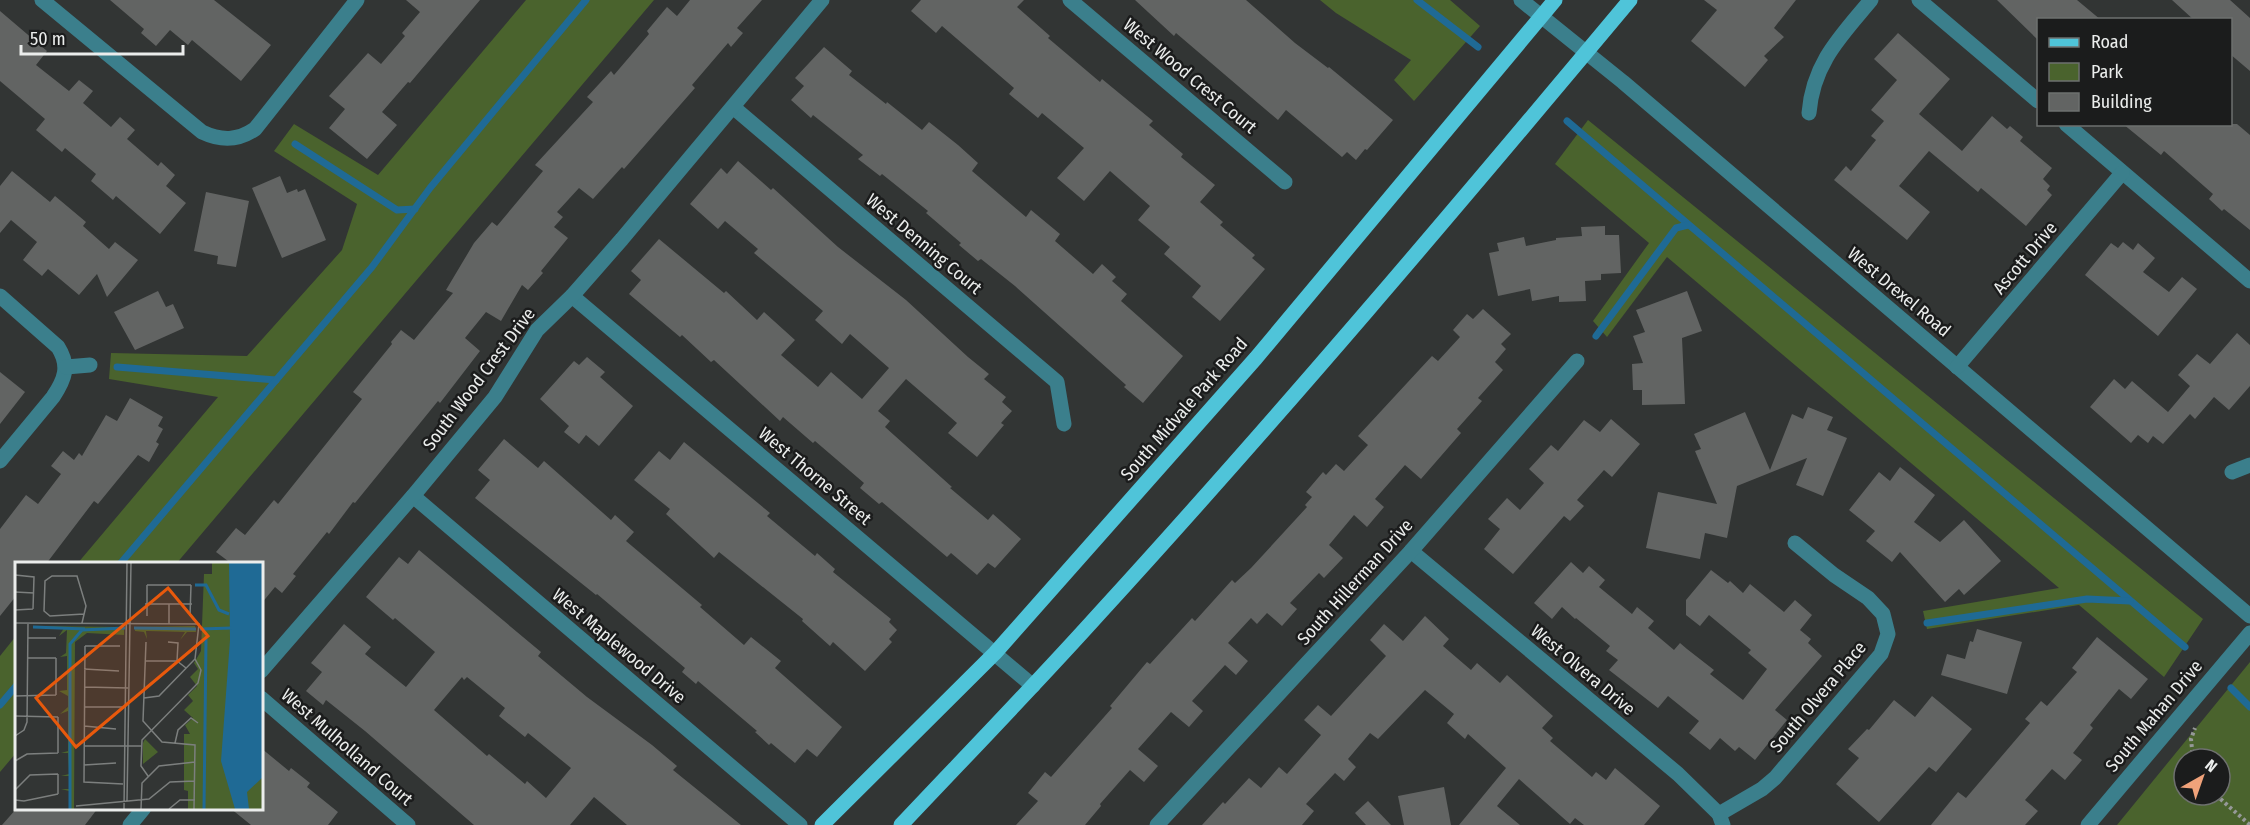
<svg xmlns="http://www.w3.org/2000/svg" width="2250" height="825" viewBox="0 0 2250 825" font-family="'Fira Sans Condensed',sans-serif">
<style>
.green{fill:#4a632d;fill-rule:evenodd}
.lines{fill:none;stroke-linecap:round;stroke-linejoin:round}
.stream{stroke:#1f6a95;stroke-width:7}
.building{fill:#626463;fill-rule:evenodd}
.path{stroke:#969998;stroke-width:4;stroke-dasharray:3 3;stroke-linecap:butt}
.minor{stroke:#3b7f8c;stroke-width:15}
.major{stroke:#4fc4d9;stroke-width:15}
.labels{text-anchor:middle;stroke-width:5;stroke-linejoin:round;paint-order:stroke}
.street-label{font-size:18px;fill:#ebedec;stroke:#1b1c1c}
.inset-river{fill:none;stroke:#1f6a95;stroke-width:3}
.inset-road{fill:none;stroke:#7c7f7e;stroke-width:1.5}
.view{fill:#e8590c;fill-opacity:0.15;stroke:#e8590c;stroke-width:3}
.inset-edge{fill:none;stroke:#ebedec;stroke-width:3}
</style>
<rect width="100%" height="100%" fill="#323534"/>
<g class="green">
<polygon points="526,0 654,0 176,564 77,564 218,397 109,379 111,353 247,356 342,250 357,204 274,151 294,124 378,175"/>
<polygon points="1320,0 1450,0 1480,26 1414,101 1394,80 1411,60 1336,13"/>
<polygon points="1588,120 2203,619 2164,677 2079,605 1927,629 1923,611 2059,588 1667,257 1607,337 1593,321 1649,243 1555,164"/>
<polygon points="16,636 16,753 0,772 0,656"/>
<path d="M2250,662V825H2117ZM2184,759H2220V795H2184Z"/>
</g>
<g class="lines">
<g class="stream">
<polyline points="1417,0 1478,47"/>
<polyline points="1567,121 2185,647"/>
<polyline points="295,144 397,210 415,209"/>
<polyline points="1596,336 1676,228 1688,225"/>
<polyline points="117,367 276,380"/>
<polyline points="120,564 372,267 430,188 586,0"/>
<polyline points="1927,623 2087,599 2130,601"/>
<polyline points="2231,688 2250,707"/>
<polyline points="0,705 16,686"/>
</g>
</g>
<g class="building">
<polygon points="110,0 214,0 271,45 241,81 192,40 188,45 170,30 156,46 141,33 144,29"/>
<polygon points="406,0 480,0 410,83 408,82 382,112 397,125 367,159 329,128 345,109 329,96 368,53 381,64 405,36 402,33 420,12"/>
<polygon points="690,0 762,0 737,28 743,33 731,47 728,43 692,85 695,88 624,169 622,167 593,199 579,188 557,212 563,217 554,227 568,238 541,271 543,273 528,290 522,285 501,321 486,312 465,338 480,351 440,403 438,401 355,503 353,502 329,534 327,532 293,574 296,576 282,593 275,587 261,604 261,564 232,564 216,552 236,528 245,535 274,500 278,504 362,399 353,392 392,344 391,342 401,330 414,340 453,293 446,290 474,243 492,222 497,226 543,171 535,165 593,102 587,97 611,71 614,75 649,34 647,31 667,7 677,16"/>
<polygon points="921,0 1024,0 1017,7 1050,36 1048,38 1100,82 1102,79 1153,121 1149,125 1183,154 1181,157 1215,185 1200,202 1223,222 1220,225 1255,255 1252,258 1265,269 1220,321 1192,297 1201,286 1164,254 1170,247 1138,220 1150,206 1110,171 1084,201 1057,178 1084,148 1042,113 1038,118 1009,94 1014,88 942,26 936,33 911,11"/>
<polygon points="1135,0 1246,0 1295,43 1328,68 1329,67 1393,120 1367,150 1365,149 1356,160 1347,152 1342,157 1286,110 1278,120 1176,33 1174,36"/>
<polygon points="1704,0 1796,0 1774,28 1784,37 1764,56 1768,60 1745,87 1691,41 1717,10"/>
<polygon points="1997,0 2077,0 2101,20 2038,20 2038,40"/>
<polygon points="2172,0 2230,0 2250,18 2250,71 2230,54 2230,20 2194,20"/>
<polygon points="0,11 47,51 36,65 69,91 79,80 93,91 83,103 111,127 120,117 135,130 127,139 158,166 161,162 175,175 166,186 186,203 160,234 116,196 113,200 91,181 96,174 65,148 62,152 36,130 45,119 0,81"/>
<polygon points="1898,33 1950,79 1919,114 1962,151 1992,116 2007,129 2010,126 2023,137 2020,141 2052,168 2043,179 2050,186 2047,190 2052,195 2026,226 1981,188 1978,192 1929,151 1899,186 1930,212 1907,240 1834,180 1846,166 1851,171 1876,140 1871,136 1884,121 1871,110 1897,80 1874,59"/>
<polygon points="824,47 852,71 849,75 886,104 887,102 922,130 929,122 958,145 978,163 972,171 1026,217 1031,210 1060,234 1055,241 1093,274 1102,264 1116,277 1112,281 1127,294 1121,301 1183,356 1143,403 1124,387 1126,385 1015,286 981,259 978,261 959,245 961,243 926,213 928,211 882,174 880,176 858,159 863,155 813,115 811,118 791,100 804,86 795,78"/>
<polygon points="2123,124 2237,124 2250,135 2250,230 2224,209 2222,211 2209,199 2213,194 2164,151 2161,155"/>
<polygon points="738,161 771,190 773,188 838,247 906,300 968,357 989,374 984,379 1006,397 1002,402 1012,411 1001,423 1004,425 977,457 948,433 957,423 906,379 878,411 890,421 885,427 952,487 950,488 988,520 993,514 1021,539 995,568 988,563 977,575 951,553 947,557 882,502 879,504 860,488 864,483 815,441 813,443 783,417 780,421 714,360 711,362 682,335 680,337 629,294 641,280 631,271 659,239 724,293 726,291 757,320 764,312 795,340 781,355 818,387 831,372 862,399 889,368 850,334 842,344 815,320 823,311 754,253 758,249 725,221 718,229 690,204 721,168 727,174"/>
<polygon points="12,171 50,202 55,196 86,222 83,226 109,249 115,242 138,260 107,297 97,274 79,295 48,269 42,276 23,260 37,242 11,220 0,233 0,186"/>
<polygon points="280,176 287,193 297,189 298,192 305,189 326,240 282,258 252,188"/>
<polygon points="206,192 249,201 236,267 217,264 218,256 194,251"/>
<polygon points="1605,226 1605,235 1619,235 1621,273 1601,274 1601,280 1585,281 1586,301 1559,302 1559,296 1532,301 1530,289 1498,296 1489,253 1499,251 1497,243 1524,237 1526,246 1556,240 1556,238 1582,236 1581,227"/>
<polygon points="2123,242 2133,250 2138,243 2155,258 2143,272 2169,292 2182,277 2197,289 2158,336 2085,275 2111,243 2118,248"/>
<polygon points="158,291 166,307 173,304 184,328 135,350 114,312"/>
<polygon points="1687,291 1702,331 1682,338 1685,404 1642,405 1642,390 1633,390 1632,364 1643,363 1633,336 1645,332 1636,310"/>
<polygon points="1483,309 1511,334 1501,344 1506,349 1495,362 1503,370 1478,398 1482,401 1457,429 1461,433 1421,479 1405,465 1375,499 1384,507 1367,527 1354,515 1329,545 1343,558 1324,578 1319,573 1290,603 1297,609 1282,626 1267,613 1257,624 1251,618 1228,643 1248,661 1236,675 1225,665 1192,701 1203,711 1189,727 1171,712 1138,749 1158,766 1144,782 1130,770 1100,804 1101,806 1085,825 1016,825 1038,801 1028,793 1045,772 1051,777 1112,708 1110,706 1147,662 1150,664 1192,618 1195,621 1232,580 1235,583 1251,568 1307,507 1305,505 1312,497 1306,492 1323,472 1326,475 1336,464 1344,471 1368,445 1358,436 1432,356 1438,361 1460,337 1453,330 1467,314 1473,319"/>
<polygon points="2237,333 2250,345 2250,386 2229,410 2214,397 2195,419 2190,414 2163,444 2153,436 2148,443 2138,435 2131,443 2090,407 2114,379 2125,389 2132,381 2168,412 2190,386 2178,375 2197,354 2210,364"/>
<polygon points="587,357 605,372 600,377 633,406 599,446 586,435 579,444 564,432 569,426 540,399 574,361 579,365"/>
<polygon points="0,372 25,392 0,424"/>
<polygon points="130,398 163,417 158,426 163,429 156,442 159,444 149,462 138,455 98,504 94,501 46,564 16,564 16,596 0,616 0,529 26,495 38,504 61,474 51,466 63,451 74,460 79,453 82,456 106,415 117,421"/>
<polygon points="1808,407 1833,417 1827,430 1847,438 1823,496 1796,485 1807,458 1737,486 1727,538 1705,533 1700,559 1646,548 1658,492 1717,504 1695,451 1701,449 1694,434 1745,412 1770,470 1792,414 1803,419"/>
<polygon points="1611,419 1640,444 1612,477 1604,470 1577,500 1584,506 1570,521 1564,516 1513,574 1484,549 1500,529 1488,519 1507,498 1520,510 1544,483 1529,469 1551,445 1558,451 1584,420 1600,432"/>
<polygon points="504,439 538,468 544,461 611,520 615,515 634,532 626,541 702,605 700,607 744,645 751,637 781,661 775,668 842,727 817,757 807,749 795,763 771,743 769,745 755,732 757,731 698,681 696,684 682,672 685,668 597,594 596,595 475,498 490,480 478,470"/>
<polygon points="684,442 770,513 767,516 815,556 817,553 835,569 833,572 891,619 889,622 897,630 889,639 892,642 865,671 833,642 830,646 802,621 803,619 719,552 714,558 666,514 670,509 634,480 659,451 670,460"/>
<polygon points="1900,467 1935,495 1914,522 1940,542 1964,520 2001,561 1964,595 1959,589 1945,602 1900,552 1892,562 1866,541 1875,531 1849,510 1879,472 1890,481"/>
<path d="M419,550L541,652L538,656L587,697L652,745L677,766L673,770L741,825H627L594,797L570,825H474L365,731L326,700L323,705L306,691L322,672L311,663L344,624L371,647L365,654L406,687L435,652L395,618L393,620L366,597L399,557L408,564ZM462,677L464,680L467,677L505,708L499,716L525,737L528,733L571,768L546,798L527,781L525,784L489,754L487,756L434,710Z"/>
<polygon points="1571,562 1583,573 1589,566 1605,580 1599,587 1632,614 1637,607 1654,621 1648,628 1674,650 1680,643 1687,649 1714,670 1710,674 1743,700 1767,669 1748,653 1751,650 1709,615 1700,626 1686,615 1686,600 1711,570 1728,583 1730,581 1743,593 1750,584 1784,612 1795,600 1812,615 1800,630 1811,639 1808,643 1822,656 1775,710 1787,720 1755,760 1739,747 1735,751 1720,738 1710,750 1689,733 1699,721 1668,696 1658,708 1609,670 1618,660 1606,651 1610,646 1576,618 1575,619 1562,607 1552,619 1534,603"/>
<polygon points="1425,616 1449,639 1443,646 1471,670 1477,663 1500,683 1507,675 1553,716 1542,728 1553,738 1550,741 1592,777 1596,772 1606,780 1615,768 1660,806 1644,825 1584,825 1575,818 1570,824 1519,779 1497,806 1520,825 1459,825 1506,768 1468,734 1465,739 1447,723 1454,714 1425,690 1378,739 1370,733 1348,759 1356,767 1344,781 1335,773 1306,804 1314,811 1302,825 1202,825 1223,802 1225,804 1249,778 1261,788 1279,767 1287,774 1321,735 1304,720 1318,705 1331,716 1386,656 1370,640 1384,624 1403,641"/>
<polygon points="1977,629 2022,642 2007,694 1941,675 1947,654 1965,659 1970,641 1973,642"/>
<polygon points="2097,637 2148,679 2131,699 2119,689 2090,725 2093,728 2073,753 2082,760 2065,780 2052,769 2025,800 2038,811 2025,825 1931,825 1958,792 1966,798 2030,723 2025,719 2041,701 2047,706 2077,672 2072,668"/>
<polygon points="1932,696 1972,729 1936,772 1929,767 1879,822 1836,784 1859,758 1848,749 1867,729 1869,730 1894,700 1915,717"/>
<polygon points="261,748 289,771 291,768 310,783 307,787 338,812 328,825 251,825 230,808 261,808"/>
<polygon points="1444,787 1451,825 1404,825 1398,796"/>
<polygon points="1368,801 1391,825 1366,825 1355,813"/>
<polygon points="17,808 98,808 85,825 2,825"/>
</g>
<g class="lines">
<g class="path">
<polyline points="2193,759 2191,739 2195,728"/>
<polyline points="2216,795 2250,825"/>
</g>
<g class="minor">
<path d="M42,0L202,132C221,141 238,141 255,129L357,0"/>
<polyline points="1070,0 1285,182"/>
<polyline points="1521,0 1623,82 2250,616"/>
<polyline points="1919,0 2038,101"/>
<polyline points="733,107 1057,382 1064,424"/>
<path d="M1809,113C1813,63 1841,36 1871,0"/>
<polyline points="2066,124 2250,281"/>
<path d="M0,296L58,347C70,366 65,379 53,397L0,461"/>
<polyline points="572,296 1033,686"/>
<polyline points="66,367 90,365"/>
<polyline points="1957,367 2122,173"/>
<polyline points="2232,472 2250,465"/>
<polyline points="413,496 800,825"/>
<polyline points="1411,551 1678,774 1719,814 1723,825"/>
<polyline points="261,671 413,496 495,397 537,330 572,296 622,239 822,0"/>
<polyline points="261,698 408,825"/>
<polyline points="1719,814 1762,789 1775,778 1881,654 1888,634 1883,614 1868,598 1834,575 1795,543"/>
<polyline points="130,825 144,808"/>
<polyline points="1157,825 1411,551 1577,361"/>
<polyline points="2088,825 2250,633"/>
</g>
<g class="major">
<polyline points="822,825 995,653 1256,358 1555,0"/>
<path d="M901,825C967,755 1034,686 1098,615C1281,415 1456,208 1630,0"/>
</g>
</g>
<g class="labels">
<g class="street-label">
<text transform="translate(1190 76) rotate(40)" y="6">West Wood Crest Court</text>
<text transform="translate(924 244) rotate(40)" y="6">West Denning Court</text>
<text transform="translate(2025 258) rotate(-50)" y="6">Ascott Drive</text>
<text transform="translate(1899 292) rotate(40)" y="6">West Drexel Road</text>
<text transform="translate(479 379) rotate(-53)" y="6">South Wood Crest Drive</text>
<text transform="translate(1184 409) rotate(-49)" y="6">South Midvale Park Road</text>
<text transform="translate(815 476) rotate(40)" y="6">West Thorne Street</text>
<text transform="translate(1355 582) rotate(-48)" y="6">South Hillerman Drive</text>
<text transform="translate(619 646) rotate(40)" y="6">West Maplewood Drive</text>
<text transform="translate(1583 670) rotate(40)" y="6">West Olvera Drive</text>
<text transform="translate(1818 697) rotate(-50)" y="6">South Olvera Place</text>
<text transform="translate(2154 716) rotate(-50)" y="6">South Mahan Drive</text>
<text transform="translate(347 747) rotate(41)" y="6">West Mulholland Court</text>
</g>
</g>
<g transform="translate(15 562)">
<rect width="248" height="248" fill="#323534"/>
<path d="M197,0H247V247H173V229L169,228V172H175L170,163L178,156L169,148L178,139L173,133L182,124L175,115L183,107L179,101L186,89L189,12H197ZM17,64L109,65V73L72,71L60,80L59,247H54V229L46,227H54V214H46L54,212L53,191H46L53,189V149L45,152L53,145V134L44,129L52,128V94L45,95L51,91L52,68L44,74L49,66ZM180,64L181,70H172L165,78L170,70L131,69L132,77L129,70L120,69V65ZM130,177L143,190L128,202V181Z" fill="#4a632d"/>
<path d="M214,0H247V216L232,230L234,247H220L206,199L215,78Z" fill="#1f6a95"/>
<path class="inset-river" d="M180,23H191L204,48L214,52M18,65L70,67M119,66L181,67M185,67L217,66M55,247V82L67,68L110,66M189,247L191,77"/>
<path class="inset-road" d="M36,0H100M131,0H187M0,13L19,15L18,47M132,23H176M132,23V54M0,30L19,31M130,42H177M0,48L18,47M175,54L176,23M0,61L184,62L180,97L144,134L129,136M67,61L71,44L62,14H37L30,19L29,49L35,54L69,52M154,62V42M13,76H41M131,80L128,159L147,180L180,183L179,247M153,80L163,81L162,99M70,84L69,220L108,222M70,84H105M12,96H41M131,99H162L171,106M69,107L104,109M69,125L113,126M41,133V96M0,134L41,133M69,145H109M0,154L43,155M43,155V191M69,164L101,167M0,174L9,168L12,160L13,61M160,181L163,168L176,156L183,161M69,184H126M0,199L12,192L43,191M69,203L101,201M43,212V232M133,214L126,204L127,178L183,121L186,108L180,97M0,228L15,213L43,212M0,238L9,239L43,232M112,239L116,0M61,244L134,237L155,220L180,219M109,247L112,0M126,247L127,221L144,204L180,200M154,247L165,238H180"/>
<path class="view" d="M153,26L193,74L61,185L21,136Z"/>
<rect width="248" height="248" class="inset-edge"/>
</g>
<rect x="2037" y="18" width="195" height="108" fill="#1b1c1c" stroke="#6e706f" stroke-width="1.5"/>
<rect x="2049" y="38" width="30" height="9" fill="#4fc4d9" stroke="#6e706f" stroke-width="1.5"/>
<text x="2091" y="48" font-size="18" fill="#ebedec">Road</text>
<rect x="2049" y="63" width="30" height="18" fill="#4a632d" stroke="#6e706f" stroke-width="1.5"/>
<text x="2091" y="78" font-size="18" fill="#ebedec">Park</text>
<rect x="2049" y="93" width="30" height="18" fill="#626463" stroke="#6e706f" stroke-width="1.5"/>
<text x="2091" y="108" font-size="18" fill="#ebedec">Building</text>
<g transform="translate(2202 777) rotate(40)"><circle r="28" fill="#1b1c1c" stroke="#6e706f" stroke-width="1.5"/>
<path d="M0-4.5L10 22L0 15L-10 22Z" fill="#f0a27a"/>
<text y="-9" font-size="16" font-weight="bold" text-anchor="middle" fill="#ebedec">N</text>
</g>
<path d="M21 45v9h162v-9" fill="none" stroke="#ebedec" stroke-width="3"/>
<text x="30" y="45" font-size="18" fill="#ebedec" stroke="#1b1c1c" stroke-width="4.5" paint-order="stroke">50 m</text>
</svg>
